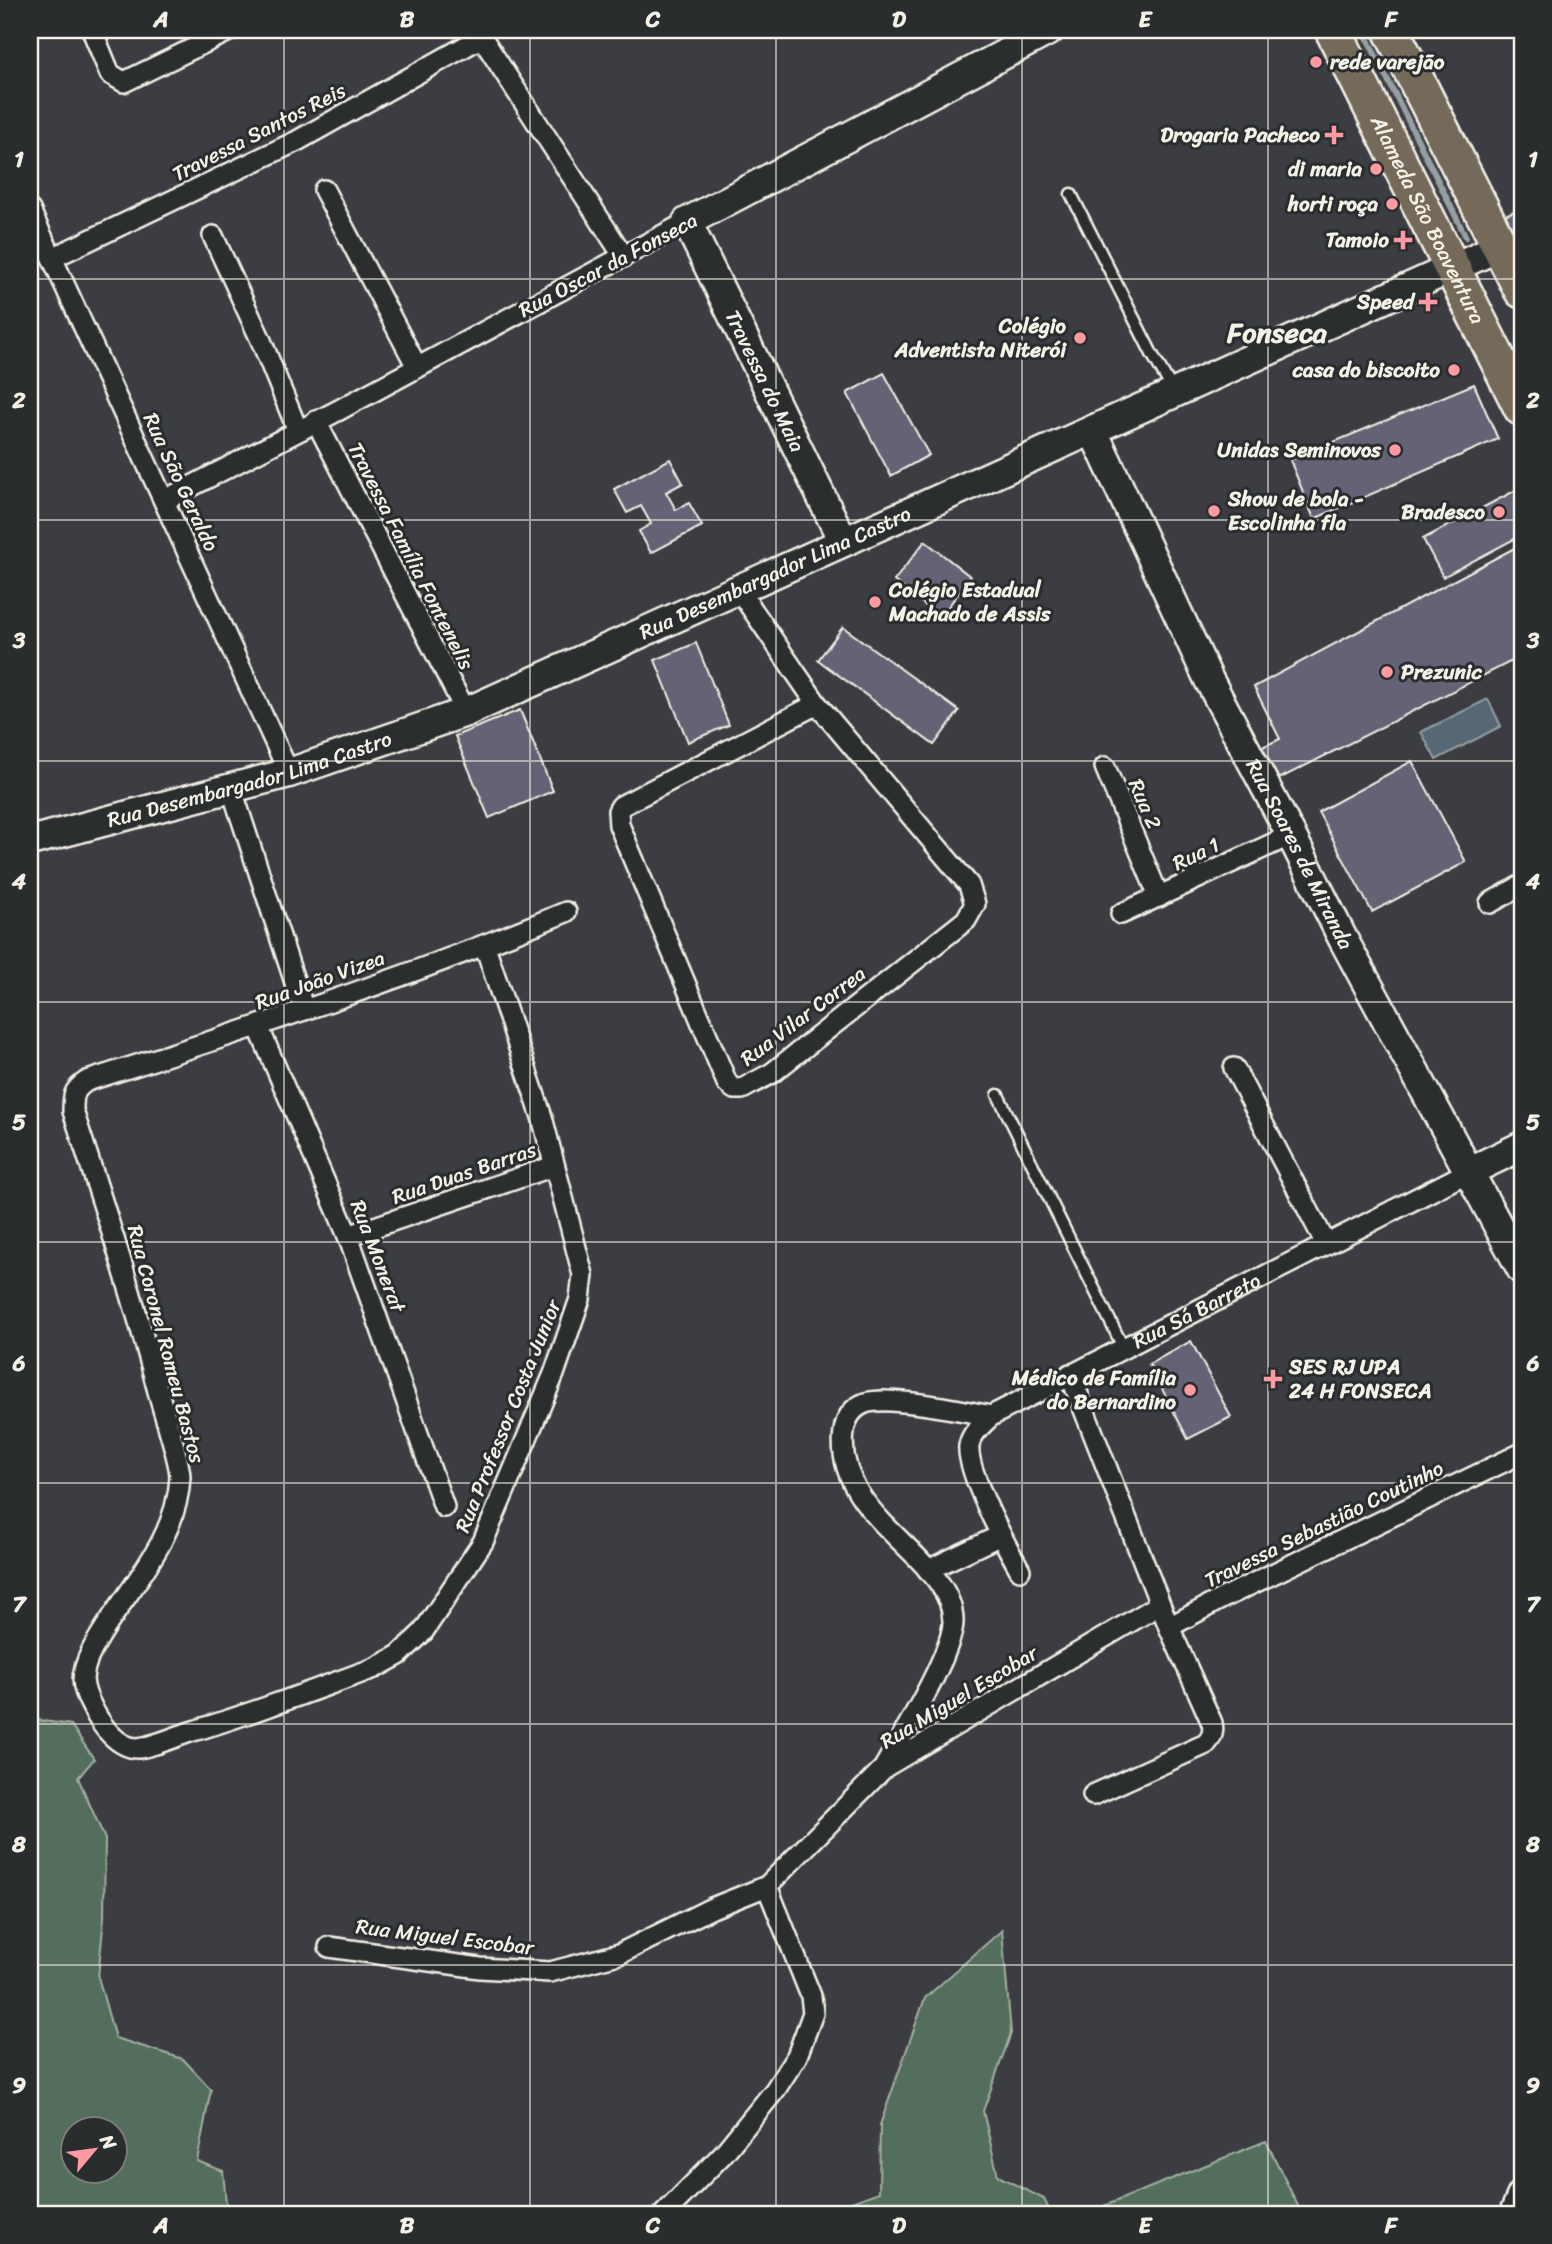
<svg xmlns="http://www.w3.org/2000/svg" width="1552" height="2244" viewBox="0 0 1552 2244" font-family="Sriracha,sans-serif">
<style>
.green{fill:#536e5c;stroke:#a4b0a2;stroke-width:2;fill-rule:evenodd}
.water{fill:#576874;stroke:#969fa2;stroke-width:2}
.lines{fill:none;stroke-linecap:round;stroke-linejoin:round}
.stream{stroke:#969fa2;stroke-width:6}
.building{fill:#666274;stroke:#f4f1e8;stroke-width:2}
.lane-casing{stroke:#f4f1e8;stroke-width:15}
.street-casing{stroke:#f4f1e8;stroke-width:24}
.secondary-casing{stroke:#f4f1e8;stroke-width:33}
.highway-casing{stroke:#f4f1e8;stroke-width:40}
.lane{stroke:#2a2d2e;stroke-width:10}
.street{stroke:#2a2d2e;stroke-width:19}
.secondary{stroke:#2a2d2e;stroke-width:28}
.highway{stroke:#746a5a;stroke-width:35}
.grid{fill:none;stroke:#f4f1e8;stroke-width:2;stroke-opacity:0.55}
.poi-dot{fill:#ff9aa2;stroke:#2a2d2e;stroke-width:2.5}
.labels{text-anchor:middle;stroke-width:6;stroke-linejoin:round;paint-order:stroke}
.poi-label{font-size:21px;font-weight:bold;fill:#f4f1e8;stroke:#2a2d2e;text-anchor:end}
.street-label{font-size:21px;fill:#f4f1e8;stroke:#2a2d2e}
.district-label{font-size:28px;font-weight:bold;fill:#f4f1e8;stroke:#2a2d2e}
.neatline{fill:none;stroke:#f4f1e8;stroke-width:2.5}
.grid-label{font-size:23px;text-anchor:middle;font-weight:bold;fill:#f4f1e8}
</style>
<rect width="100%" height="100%" fill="#3c3d43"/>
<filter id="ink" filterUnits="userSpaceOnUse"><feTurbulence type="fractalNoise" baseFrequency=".0143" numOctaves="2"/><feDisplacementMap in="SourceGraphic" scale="14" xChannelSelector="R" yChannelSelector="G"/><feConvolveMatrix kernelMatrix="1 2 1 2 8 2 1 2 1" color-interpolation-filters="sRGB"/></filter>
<g filter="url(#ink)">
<g class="green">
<path d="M30,1719L71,1725L94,1759L78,1778L105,1839L104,1918L98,1977L115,2038L183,2059L211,2089L197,2161L223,2171L227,2214H30V2102L37,2088L30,2078ZM74,2128H116V2170H74Z"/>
<polygon points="1002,1930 1011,2033 983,2111 998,2176 1044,2199 1051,2214 819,2214 879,2192 880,2125 925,1998"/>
<polygon points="1266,2141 1302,2214 1084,2214"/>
</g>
<polygon class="water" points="1488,699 1501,726 1436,760 1421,732"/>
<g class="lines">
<polyline class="stream" points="1363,30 1466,237"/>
</g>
<g class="building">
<polygon points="1522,208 1522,262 1500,217"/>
<polygon points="884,373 929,455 891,476 847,393"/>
<polygon points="1474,384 1498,439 1314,519 1290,460"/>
<polygon points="670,459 683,483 666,492 676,510 689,503 702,526 651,553 639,531 651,524 641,506 627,513 614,489"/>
<polygon points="1522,487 1522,535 1443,577 1423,539"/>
<polygon points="925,541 971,577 940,617 894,581"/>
<polygon points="1522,544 1522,656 1279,779 1260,748 1280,739 1254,687"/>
<polygon points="843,627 959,711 934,745 818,660"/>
<polygon points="696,643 729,725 688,742 655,660"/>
<polygon points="520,710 553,791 489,818 455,736"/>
<polygon points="1412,761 1466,862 1372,912 1318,812"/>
<polygon points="1191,1341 1231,1417 1188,1439 1149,1364"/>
</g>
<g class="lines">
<defs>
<g id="lane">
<polyline points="1071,194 1152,354 1174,392"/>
<polyline points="998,1095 1123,1347"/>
</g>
<g id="street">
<polyline points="92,30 110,74 124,82 231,30"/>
<polyline points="477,30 624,257"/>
<polyline points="324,190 417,367"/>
<polyline points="30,210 289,773"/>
<polyline points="213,236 260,338 298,431"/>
<polyline points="52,258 297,141 482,37"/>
<polyline points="316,421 466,712"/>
<polyline points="165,500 339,410 687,222"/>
<polyline points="739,590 817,704 969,885 975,904 966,920 772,1073 742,1089 734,1089 727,1083 619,825 618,811 621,806 817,704"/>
<polyline points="1105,767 1159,897"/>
<polyline points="231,787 304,1010"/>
<polyline points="1490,903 1522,885"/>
<polyline points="1121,914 1291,835"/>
<path d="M485,946L542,1117L583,1275L580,1299L554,1374L483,1542L423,1632L399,1655L375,1668C313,1690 252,1714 190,1732C174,1737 155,1746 139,1748C118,1749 101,1725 93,1709C80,1685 80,1674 92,1650C122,1593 177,1545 180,1477C180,1460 164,1415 159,1395C134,1299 104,1206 73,1111C73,1096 73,1090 87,1081C248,1030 410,977 566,912"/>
<polyline points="258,1026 348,1236 444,1507"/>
<polyline points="1234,1068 1326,1244"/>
<polyline points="348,1236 554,1166"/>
<polyline points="1070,1374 1169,1627 1223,1598 1522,1453"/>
<polyline points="928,1570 999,1536"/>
<path id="s1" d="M1020,1570C1006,1546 966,1471 969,1446C971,1433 983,1424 991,1416L1468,1172"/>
<path d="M885,1766C903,1734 951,1656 953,1623C955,1557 832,1519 844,1431C846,1418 852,1408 865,1403C887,1395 965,1411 991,1416"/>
<path d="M1093,1795L1206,1744C1212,1737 1214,1732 1212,1723L1169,1627"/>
<polyline points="329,1947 480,1968 550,1972 619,1954 712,1908 767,1886 885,1767 1159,1605"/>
<polyline points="664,2214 723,2154 775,2090 797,2056 813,2013 811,1996 767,1886"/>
</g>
<g id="secondary">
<path id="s2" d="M1093,431L1209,680L1291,835L1343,939L1522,1270"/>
<polyline points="843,541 687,222 1050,30"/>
<path id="s3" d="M30,841L289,773L466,712L1501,246"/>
<polyline points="1468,1172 1522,1146"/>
<polyline points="1514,2214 1522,2195"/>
</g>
<g id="highway">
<path id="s4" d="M1333,30L1522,408"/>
<polyline points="1391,30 1522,290"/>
</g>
</defs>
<use href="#lane" class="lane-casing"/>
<use href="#street" class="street-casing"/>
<use href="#secondary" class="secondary-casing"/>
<use href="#highway" class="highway-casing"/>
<use href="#lane" class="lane"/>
<use href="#street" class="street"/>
<use href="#secondary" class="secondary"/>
<use href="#highway" class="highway"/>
</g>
</g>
<path class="grid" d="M284,30V2214M530,30V2214M776,30V2214M1022,30V2214M1268,30V2214M30,279H1522M30,520H1522M30,761H1522M30,1002H1522M30,1242H1522M30,1483H1522M30,1724H1522M30,1965H1522"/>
<g class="poi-dot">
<circle cx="1316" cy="62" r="7"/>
<path d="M1330.5 124.5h7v7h7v7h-7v7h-7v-7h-7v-7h7z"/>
<circle cx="1376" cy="169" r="7"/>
<circle cx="1392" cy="204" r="7"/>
<path d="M1399.5 229.5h7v7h7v7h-7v7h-7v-7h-7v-7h7z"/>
<path d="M1424.5 291.5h7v7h7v7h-7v7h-7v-7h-7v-7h7z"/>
<circle cx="1080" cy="338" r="7"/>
<circle cx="1454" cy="370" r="7"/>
<circle cx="1395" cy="450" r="7"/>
<circle cx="1214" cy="511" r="7"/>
<circle cx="1499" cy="512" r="7"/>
<circle cx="875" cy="602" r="7"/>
<circle cx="1387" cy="672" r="7"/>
<path d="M1269.5 1368.5h7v7h7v7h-7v7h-7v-7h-7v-7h7z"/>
<circle cx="1190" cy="1390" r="7"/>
</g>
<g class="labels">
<g class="poi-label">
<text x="1330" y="69" text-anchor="start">rede varejão</text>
<text x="1320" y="142">Drogaria Pacheco</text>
<text x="1362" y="176">di maria</text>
<text x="1378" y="211">horti roça</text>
<text x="1389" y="247">Tamoio</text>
<text x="1414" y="309">Speed</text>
<text x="1066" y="333">Colégio<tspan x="1066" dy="24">Adventista Niterói</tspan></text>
<text x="1440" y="377">casa do biscoito</text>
<text x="1381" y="457">Unidas Seminovos</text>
<text x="1228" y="506" text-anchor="start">Show de bola -<tspan x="1228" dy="24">Escolinha fla</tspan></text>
<text x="1485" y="519">Bradesco</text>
<text x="889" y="597" text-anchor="start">Colégio Estadual<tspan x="889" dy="24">Machado de Assis</tspan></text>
<text x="1401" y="679" text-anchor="start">Prezunic</text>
<text x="1289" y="1374" text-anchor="start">SES RJ UPA<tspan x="1289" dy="24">24 H FONSECA</tspan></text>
<text x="1176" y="1385">Médico de Família<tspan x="1176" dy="24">do Bernardino</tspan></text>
</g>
<g class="street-label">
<text transform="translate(259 132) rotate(-27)" y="7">Travessa Santos Reis</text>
<text dy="7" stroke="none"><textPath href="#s4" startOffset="212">Alameda São Boaventura</textPath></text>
<text transform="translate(608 265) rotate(-28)" y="7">Rua Oscar da Fonseca</text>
<text transform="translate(765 381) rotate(64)" y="7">Travessa do Maia</text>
<text transform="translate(181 482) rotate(65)" y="7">Rua São Geraldo</text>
<text transform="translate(411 556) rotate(63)" y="7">Travessa Família Fontenelis</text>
<text dy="7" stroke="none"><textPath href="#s3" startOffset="794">Rua Desembargador Lima Castro</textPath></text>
<text dy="7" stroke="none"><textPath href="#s3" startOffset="228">Rua Desembargador Lima Castro</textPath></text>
<text transform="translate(1145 804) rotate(67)" y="7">Rua 2</text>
<text transform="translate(1196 854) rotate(-26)" y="7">Rua 1</text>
<text dy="7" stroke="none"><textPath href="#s2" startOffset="471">Rua Soares de Miranda</textPath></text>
<text transform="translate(320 980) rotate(-20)" y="7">Rua João Vizea</text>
<text transform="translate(803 1016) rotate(-37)" y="7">Rua Vilar Correa</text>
<text transform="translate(464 1173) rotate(-19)" y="7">Rua Duas Barras</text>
<text transform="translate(378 1256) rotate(69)" y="7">Rua Monerat</text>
<text dy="7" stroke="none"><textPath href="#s1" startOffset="404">Rua Sá Barreto</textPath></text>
<text transform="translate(166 1344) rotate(75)" y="7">Rua Coronel Romeu Bastos</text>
<text transform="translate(508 1416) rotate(-68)" y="7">Rua Professor Costa Junior</text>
<text transform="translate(1324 1524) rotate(-26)" y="7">Travessa Sebastião Coutinho</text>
<text transform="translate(959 1697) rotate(-31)" y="7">Rua Miguel Escobar</text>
<text transform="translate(445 1937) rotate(7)" y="7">Rua Miguel Escobar</text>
</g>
<g class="district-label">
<text x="1277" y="342">Fonseca</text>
</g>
</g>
<rect width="1552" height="2244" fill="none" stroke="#2a2d2e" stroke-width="77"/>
<g transform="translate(94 2150) rotate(61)"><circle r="33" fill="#2a2d2e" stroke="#7b7b78" stroke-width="2"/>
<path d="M0-5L12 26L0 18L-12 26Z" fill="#ff9aa2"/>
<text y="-10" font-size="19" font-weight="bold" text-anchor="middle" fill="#f4f1e8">N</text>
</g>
<rect x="38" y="38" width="1476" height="2168" class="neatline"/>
<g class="grid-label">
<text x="161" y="27">A</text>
<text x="407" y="27">B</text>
<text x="653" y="27">C</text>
<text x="899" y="27">D</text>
<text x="1145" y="27">E</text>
<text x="1391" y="27">F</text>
<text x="19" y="167">1</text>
<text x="1533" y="167">1</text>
<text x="19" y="408">2</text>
<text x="1533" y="408">2</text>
<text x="19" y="648">3</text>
<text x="1533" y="648">3</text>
<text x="19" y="889">4</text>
<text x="1533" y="889">4</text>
<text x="19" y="1130">5</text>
<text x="1533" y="1130">5</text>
<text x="19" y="1371">6</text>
<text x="1533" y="1371">6</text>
<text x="19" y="1612">7</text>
<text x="1533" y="1612">7</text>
<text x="19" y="1852">8</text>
<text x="1533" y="1852">8</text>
<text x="19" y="2093">9</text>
<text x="1533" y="2093">9</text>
<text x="161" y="2233">A</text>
<text x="407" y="2233">B</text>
<text x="653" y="2233">C</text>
<text x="899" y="2233">D</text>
<text x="1145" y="2233">E</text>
<text x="1391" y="2233">F</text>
</g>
</svg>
